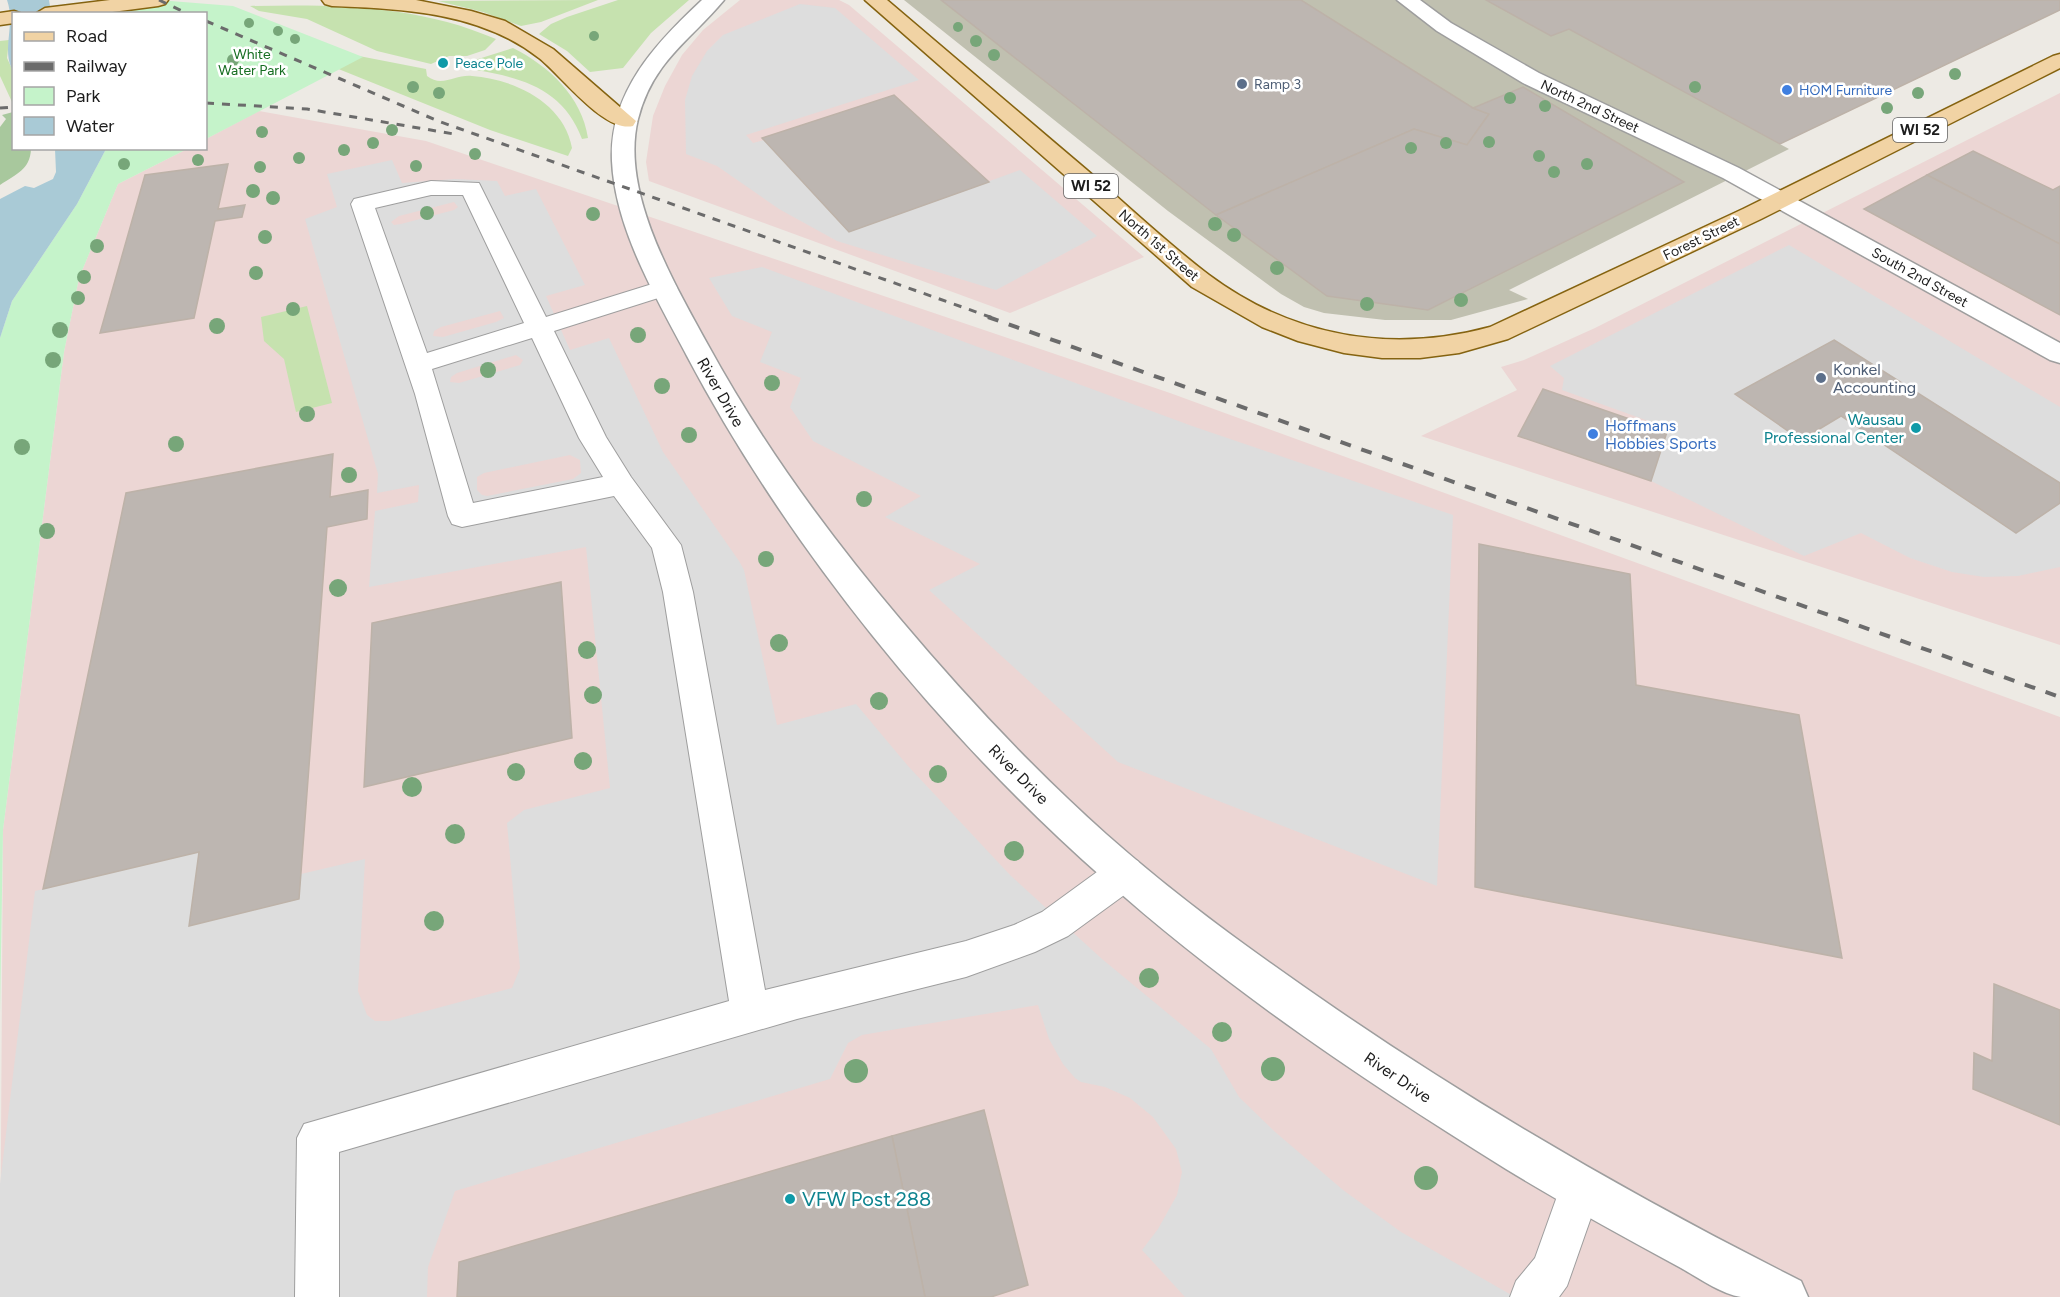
<svg xmlns="http://www.w3.org/2000/svg" width="2060" height="1297" viewBox="0 0 2060 1297" font-family="Figtree,sans-serif">
<style>
.commercial{fill:#ecd6d4}
.construction{fill:#c0c0b0}
.grass{fill:#c6e2af}
.forest{fill:#a8c89d}
.park{fill:#c5f3ca}
.parking{fill:#ddd;fill-rule:evenodd}
.water{fill:#a9cad6}
.building{fill:#bdb6b1;stroke:#bdb2a8;stroke-width:1.5}
.lines{fill:none;stroke-linecap:round;stroke-linejoin:round}
.lane-casing{stroke:#9e9e9e;stroke-width:2}
.street-casing{stroke:#9e9e9e;stroke-width:3}
.primary-casing{stroke:#856310;stroke-width:3}
.lane{fill:#fff;fill-rule:evenodd}
.street{fill:#fff;fill-rule:evenodd}
.primary{fill:#f1d3a4;fill-rule:evenodd}
.rail-far1{stroke:#6b6b6b;stroke-width:3;stroke-dasharray:8 8;stroke-linecap:butt}
.rail{stroke:#6b6b6b;stroke-width:4;stroke-dasharray:11 11;stroke-linecap:butt}
.tree{fill:#77a679}
.culture-dot{fill:#0f9aa8;stroke:#fff;stroke-width:2}
.service-dot{fill:#5c6f8a;stroke:#fff;stroke-width:2}
.shop-dot{fill:#3f7fe0;stroke:#fff;stroke-width:2}
.labels{text-anchor:middle;stroke-width:5;stroke-linejoin:round;paint-order:stroke}
.far-park-label{font-size:14px;fill:#176e22;stroke:#fff}
.far-culture-label{font-size:14px;fill:#0d838f;stroke:#fff;text-anchor:start}
.far-service-label{font-size:14px;fill:#4e5e75;stroke:#fff;text-anchor:start}
.far-shop-label{font-size:14px;fill:#366cbe;stroke:#fff;text-anchor:start}
.far-street-label{font-size:14px;fill:#1d1d1d;stroke:#fff}
.shield{fill:#fff;stroke:#616161;stroke-width:1.5}
.shield-label{font-size:15px;font-weight:bold;fill:#1d1d1d}
.service-label{font-size:16px;fill:#4e5e75;stroke:#fff;text-anchor:start}
.street-label{font-size:16px;fill:#1d1d1d;stroke:#fff}
.culture-label{font-size:16px;fill:#0d838f;stroke:#fff;text-anchor:end}
.shop-label{font-size:16px;fill:#366cbe;stroke:#fff;text-anchor:start}
.near-culture-label{font-size:20px;fill:#0d838f;stroke:#fff;text-anchor:start}
</style>
<rect width="100%" height="100%" fill="#edeae4"/>
<g class="commercial">
<polygon points="740,0 839,0 849,5 1144,257 1010,313 649,181 646,162 653,116 665,86 682,55 703,30"/>
<polygon points="2060,93 2060,645 1421,436 1517,390 1501,367 1524,360 1595,328"/>
<polygon points="259,111 426,141 1170,393 2060,717 2060,1297 0,1297 3,830 64,352 79,278 118,184 187,149 206,148 206,139"/>
</g>
<polygon class="construction" points="904,0 1486,0 1569,29 1789,149 1509,290 1528,299 1451,320 1385,320 1324,313 1304,307 1281,294 1168,211"/>
<g class="grass">
<polygon points="598,0 541,22 521,26 483,12 438,1"/>
<polygon points="618,0 689,0 651,33 623,68 590,72 567,51 539,34 551,24 567,17"/>
<path d="M250,6C334,4 418,5 496,39L485,50L467,56H449L431,64L377,51L307,19L259,11Z"/>
<polygon points="9,40 7,58 13,71 12,102 0,76 0,41"/>
<path d="M513,48C549,66 582,97 588,138L582,139C564,90 524,78 476,70L478,65L475,60Z"/>
<path d="M359,56L426,69L427,76C442,88 456,74 472,76C513,79 564,102 572,148L568,156L490,130L331,66Z"/>
<polygon points="307,306 332,403 296,412 284,359 264,341 261,317"/>
</g>
<path class="forest" d="M13,112L14,148L31,149C30,170 16,174 0,185V127L6,119L2,115Z"/>
<g class="park">
<polygon points="158,0 233,6 363,57 206,139 206,14 45,14"/>
<polygon points="106,149 187,149 118,184 79,278 64,352 3,830 0,1013 0,338 12,301 77,204"/>
</g>
<g class="parking">
<polygon points="800,4 835,8 919,80 746,135 753,143 764,140 849,232 1020,170 1097,236 996,290 837,241 779,209 717,166 686,154 685,100 692,76 707,51 723,35"/>
<path d="M392,160L402,183L455,179L497,181L505,196L536,189L585,285L546,296L570,350L609,338L663,452L739,561L744,570L777,725L856,704L908,766L1010,875L1102,959L1211,1049L1239,1097L1274,1131L1343,1190L1401,1232L1515,1297H1185L1142,1250L1158,1229L1177,1195L1182,1172L1176,1149L1153,1117L1130,1098L1105,1087L1081,1082L1075,1078L1063,1064L1049,1039L1038,1005L862,1035L848,1043L830,1079L455,1191L428,1267L427,1297H0V1184L35,891L199,852L189,926L299,899L301,874L365,859L358,991L367,1015L375,1021H389L512,988L520,968L507,823L524,810L610,788L586,547L369,587L375,511L418,502L419,485L377,493L378,474L305,219L337,207L327,174ZM454,202L458,207L454,210L401,224L394,225L391,222L399,216ZM500,311L504,318L496,322L443,337L433,336L434,331L441,327ZM516,355L523,360L520,365L459,383L450,382L451,377L457,373ZM570,455L580,460L581,473L573,479L487,496L482,495L477,490V477L484,473Z"/>
<polygon points="1789,245 2060,407 2060,483 1834,340 1735,395 1801,440 1841,416 2016,533 2060,503 2060,567 2018,576 1984,577 1952,572 1910,558 1861,533 1804,556 1651,481 1668,428 1562,390 1564,378 1550,366"/>
<polygon points="762,267 1192,426 1453,515 1437,886 1118,762 929,590 980,564 885,517 921,496 813,441 790,407 801,378 760,362 772,332 732,316 709,278"/>
</g>
<g class="water">
<path d="M7,0H49L51,13L14,14L13,71C1,49 16,25 7,0Z"/>
<polygon points="55,149 106,149 77,204 12,301 0,338 0,199 25,186 34,188 53,179 56,172"/>
</g>
<g class="building">
<polygon points="941,0 1301,0 1473,108 1489,114 1467,145 1414,129 1216,215"/>
<polygon points="1486,0 2060,0 2060,10 1780,144 1569,29 1551,36"/>
<polygon points="1523,87 1684,182 1428,310 1327,296 1216,215 1414,129 1467,145 1489,114 1473,108"/>
<polygon points="894,95 989,182 849,232 762,138"/>
<polygon points="1973,151 2053,190 2060,186 2060,244 1927,175"/>
<polygon points="228,164 218,209 245,205 242,217 215,221 194,318 100,333 145,175"/>
<polygon points="1927,175 2060,244 2060,315 1864,209"/>
<polygon points="1834,340 2060,483 2060,503 2016,533 1841,416 1801,440 1735,394"/>
<polygon points="1543,389 1667,432 1651,481 1518,436"/>
<polygon points="333,454 330,497 368,490 367,519 327,527 299,899 189,926 199,852 43,889 126,493"/>
<polygon points="1479,544 1630,574 1636,685 1799,715 1842,958 1475,887"/>
<polygon points="561,582 572,738 364,787 372,623"/>
<polygon points="1994,984 2060,1010 2060,1125 1973,1089 1974,1053 1992,1061"/>
<polygon points="984,1110 1028,1285 991,1297 925,1297 892,1136"/>
<polygon points="892,1136 925,1297 457,1297 459,1262"/>
</g>
<g class="lines">
<defs>
<g id="lane">
<path d="M431,181L479,183L546,317L665,280L674,283L677,288L674,293L554,331L606,437L631,477L681,545L693,592L765,990L966,941L1014,925L1042,912L1112,861L1125,857L1138,861L1143,873L1138,885L1068,936L1035,952L966,977L797,1019L339,1152V1297H295L297,1138L304,1124L729,1001L663,592L652,548L614,496L462,527L452,524L448,516L415,394L351,204L354,199ZM431,195H463L524,323L427,353L375,208ZM532,338L579,438L603,477L473,503L432,369Z"/>
<polygon points="1580,1168 1595,1174 1601,1189 1567,1286 1559,1297 1510,1297 1516,1281 1535,1258 1565,1174"/>
</g>
<g id="street">
<path d="M702,0H724C689,42 653,61 638,119C620,192 674,283 708,345C762,444 828,534 900,619C964,695 1032,768 1106,834C1178,898 1256,954 1336,1009C1485,1111 1640,1200 1801,1281L1808,1297C1786,1297 1763,1297 1741,1297C1721,1294 1699,1278 1681,1268C1622,1236 1563,1204 1506,1169C1366,1082 1226,988 1103,878C941,735 788,547 687,356C656,297 615,229 612,161C609,92 656,43 702,0Z"/>
<polygon points="1397,0 1420,0 1451,23 1539,73 1739,168 2060,343 2060,363 2050,360 1723,178 1523,83 1437,31"/>
</g>
<g id="primary">
<polygon points="110,0 168,0 165,4 158,6 97,14 35,14 45,8"/>
<path d="M322,0H416L471,11L505,21L553,49L636,121L633,126C604,133 561,75 539,58C480,12 404,9 332,6L325,4Z"/>
<path d="M865,0H887C954,57 1021,114 1088,171C1128,206 1167,243 1209,275C1292,337 1391,354 1490,327L1743,209L2053,56L2060,54V68L1761,219L1508,339L1459,353L1420,358H1382L1344,353L1298,341L1262,327L1192,287Z"/>
<polygon points="14,11 22,14 14,14 14,23 0,25 0,13"/>
</g>
</defs>
<use href="#lane" class="lane-casing"/>
<use href="#street" class="street-casing"/>
<use href="#primary" class="primary-casing"/>
<use href="#lane" class="lane"/>
<use href="#street" class="street"/>
<use href="#primary" class="primary"/>
<g class="rail-far1">
<polyline points="159,0 188,14"/>
<polyline points="206,21 438,121 993,318"/>
<polyline points="206,103 307,109 454,134"/>
<polyline points="0,108 14,107"/>
</g>
<polyline class="rail" points="988,317 2060,697"/>
</g>
<g class="tree">
<circle cx="249" cy="23" r="5"/>
<circle cx="958" cy="27" r="5"/>
<circle cx="278" cy="31" r="5"/>
<circle cx="594" cy="36" r="5"/>
<circle cx="295" cy="39" r="5"/>
<circle cx="976" cy="41" r="6"/>
<circle cx="994" cy="55" r="6"/>
<circle cx="233" cy="60" r="6"/>
<circle cx="1955" cy="74" r="6"/>
<circle cx="413" cy="87" r="6"/>
<circle cx="1695" cy="87" r="6"/>
<circle cx="439" cy="93" r="6"/>
<circle cx="1918" cy="93" r="6"/>
<circle cx="1510" cy="98" r="6"/>
<circle cx="1545" cy="106" r="6"/>
<circle cx="1887" cy="108" r="6"/>
<circle cx="392" cy="130" r="6"/>
<circle cx="262" cy="132" r="6"/>
<circle cx="1489" cy="142" r="6"/>
<circle cx="373" cy="143" r="6"/>
<circle cx="1446" cy="143" r="6"/>
<circle cx="1411" cy="148" r="6"/>
<circle cx="344" cy="150" r="6"/>
<circle cx="475" cy="154" r="6"/>
<circle cx="1539" cy="156" r="6"/>
<circle cx="299" cy="158" r="6"/>
<circle cx="198" cy="160" r="6"/>
<circle cx="124" cy="164" r="6"/>
<circle cx="1587" cy="164" r="6"/>
<circle cx="416" cy="166" r="6"/>
<circle cx="260" cy="167" r="6"/>
<circle cx="1554" cy="172" r="6"/>
<circle cx="253" cy="191" r="7"/>
<circle cx="273" cy="198" r="7"/>
<circle cx="427" cy="213" r="7"/>
<circle cx="593" cy="214" r="7"/>
<circle cx="1215" cy="224" r="7"/>
<circle cx="1234" cy="235" r="7"/>
<circle cx="265" cy="237" r="7"/>
<circle cx="97" cy="246" r="7"/>
<circle cx="1277" cy="268" r="7"/>
<circle cx="256" cy="273" r="7"/>
<circle cx="84" cy="277" r="7"/>
<circle cx="78" cy="298" r="7"/>
<circle cx="1461" cy="300" r="7"/>
<circle cx="1367" cy="304" r="7"/>
<circle cx="293" cy="309" r="7"/>
<circle cx="217" cy="326" r="8"/>
<circle cx="60" cy="330" r="8"/>
<circle cx="638" cy="335" r="8"/>
<circle cx="53" cy="360" r="8"/>
<circle cx="488" cy="370" r="8"/>
<circle cx="772" cy="383" r="8"/>
<circle cx="662" cy="386" r="8"/>
<circle cx="307" cy="414" r="8"/>
<circle cx="689" cy="435" r="8"/>
<circle cx="176" cy="444" r="8"/>
<circle cx="22" cy="447" r="8"/>
<circle cx="349" cy="475" r="8"/>
<circle cx="864" cy="499" r="8"/>
<circle cx="47" cy="531" r="8"/>
<circle cx="766" cy="559" r="8"/>
<circle cx="338" cy="588" r="9"/>
<circle cx="779" cy="643" r="9"/>
<circle cx="587" cy="650" r="9"/>
<circle cx="593" cy="695" r="9"/>
<circle cx="879" cy="701" r="9"/>
<circle cx="583" cy="761" r="9"/>
<circle cx="516" cy="772" r="9"/>
<circle cx="938" cy="774" r="9"/>
<circle cx="412" cy="787" r="10"/>
<circle cx="455" cy="834" r="10"/>
<circle cx="1014" cy="851" r="10"/>
<circle cx="434" cy="921" r="10"/>
<circle cx="1149" cy="978" r="10"/>
<circle cx="1222" cy="1032" r="10"/>
<circle cx="1273" cy="1069" r="12"/>
<circle cx="856" cy="1071" r="12"/>
<circle cx="1426" cy="1178" r="12"/>
</g>
<g class="culture-dot">
<circle cx="443" cy="63" r="6"/>
<circle cx="1916" cy="428" r="6"/>
<circle cx="790" cy="1199" r="6"/>
</g>
<g class="service-dot">
<circle cx="1242" cy="84" r="6"/>
<circle cx="1821" cy="378" r="6"/>
</g>
<g class="shop-dot">
<circle cx="1787" cy="90" r="6"/>
<circle cx="1593" cy="434" r="6"/>
</g>
<g class="labels">
<g class="far-park-label">
<text x="252" y="59">White<tspan x="252" dy="16">Water Park</tspan></text>
</g>
<g class="far-culture-label">
<text x="455" y="68">Peace Pole</text>
</g>
<g class="far-service-label">
<text x="1254" y="89">Ramp 3</text>
</g>
<g class="far-shop-label">
<text x="1799" y="95">HOM Furniture</text>
</g>
<g class="far-street-label">
<text transform="translate(1590 106) rotate(25)" y="5">North 2nd Street</text>
<text transform="translate(1701 238) rotate(-26)" y="5">Forest Street</text>
<text transform="translate(1159 245) rotate(41)" y="5">North 1st Street</text>
<text transform="translate(1920 277) rotate(29)" y="5">South 2nd Street</text>
</g>
<g class="shield">
<rect x="1893" y="118" width="54" height="24" rx="4.5"/>
<rect x="1064" y="174" width="54" height="24" rx="4.5"/>
</g>
<g class="shield-label">
<text x="1920" y="135">WI 52</text>
<text x="1091" y="191">WI 52</text>
</g>
<g class="service-label">
<text x="1833" y="375">Konkel<tspan x="1833" dy="18">Accounting</tspan></text>
</g>
<g class="street-label">
<text transform="translate(721 392) rotate(60)" y="6">River Drive</text>
<text transform="translate(1019 774) rotate(45)" y="6">River Drive</text>
<text transform="translate(1398 1077) rotate(34)" y="6">River Drive</text>
</g>
<g class="culture-label">
<text x="1904" y="425">Wausau<tspan x="1904" dy="18">Professional Center</tspan></text>
</g>
<g class="shop-label">
<text x="1605" y="431">Hoffmans<tspan x="1605" dy="18">Hobbies Sports</tspan></text>
</g>
<g class="near-culture-label">
<text x="802" y="1206">VFW Post 288</text>
</g>
</g>
<rect x="12" y="12" width="195" height="138" fill="#ffffff" stroke="#a5a5a5" stroke-width="1.5"/>
<rect x="24" y="32" width="30" height="9" fill="#f1d3a4" stroke="#a5a5a5" stroke-width="1.5"/>
<text x="66" y="42" font-size="18" fill="#1d1d1d">Road</text>
<rect x="24" y="62" width="30" height="9" fill="#6b6b6b" stroke="#a5a5a5" stroke-width="1.5"/>
<text x="66" y="72" font-size="18" fill="#1d1d1d">Railway</text>
<rect x="24" y="87" width="30" height="18" fill="#c5f3ca" stroke="#a5a5a5" stroke-width="1.5"/>
<text x="66" y="102" font-size="18" fill="#1d1d1d">Park</text>
<rect x="24" y="117" width="30" height="18" fill="#a9cad6" stroke="#a5a5a5" stroke-width="1.5"/>
<text x="66" y="132" font-size="18" fill="#1d1d1d">Water</text>
</svg>
